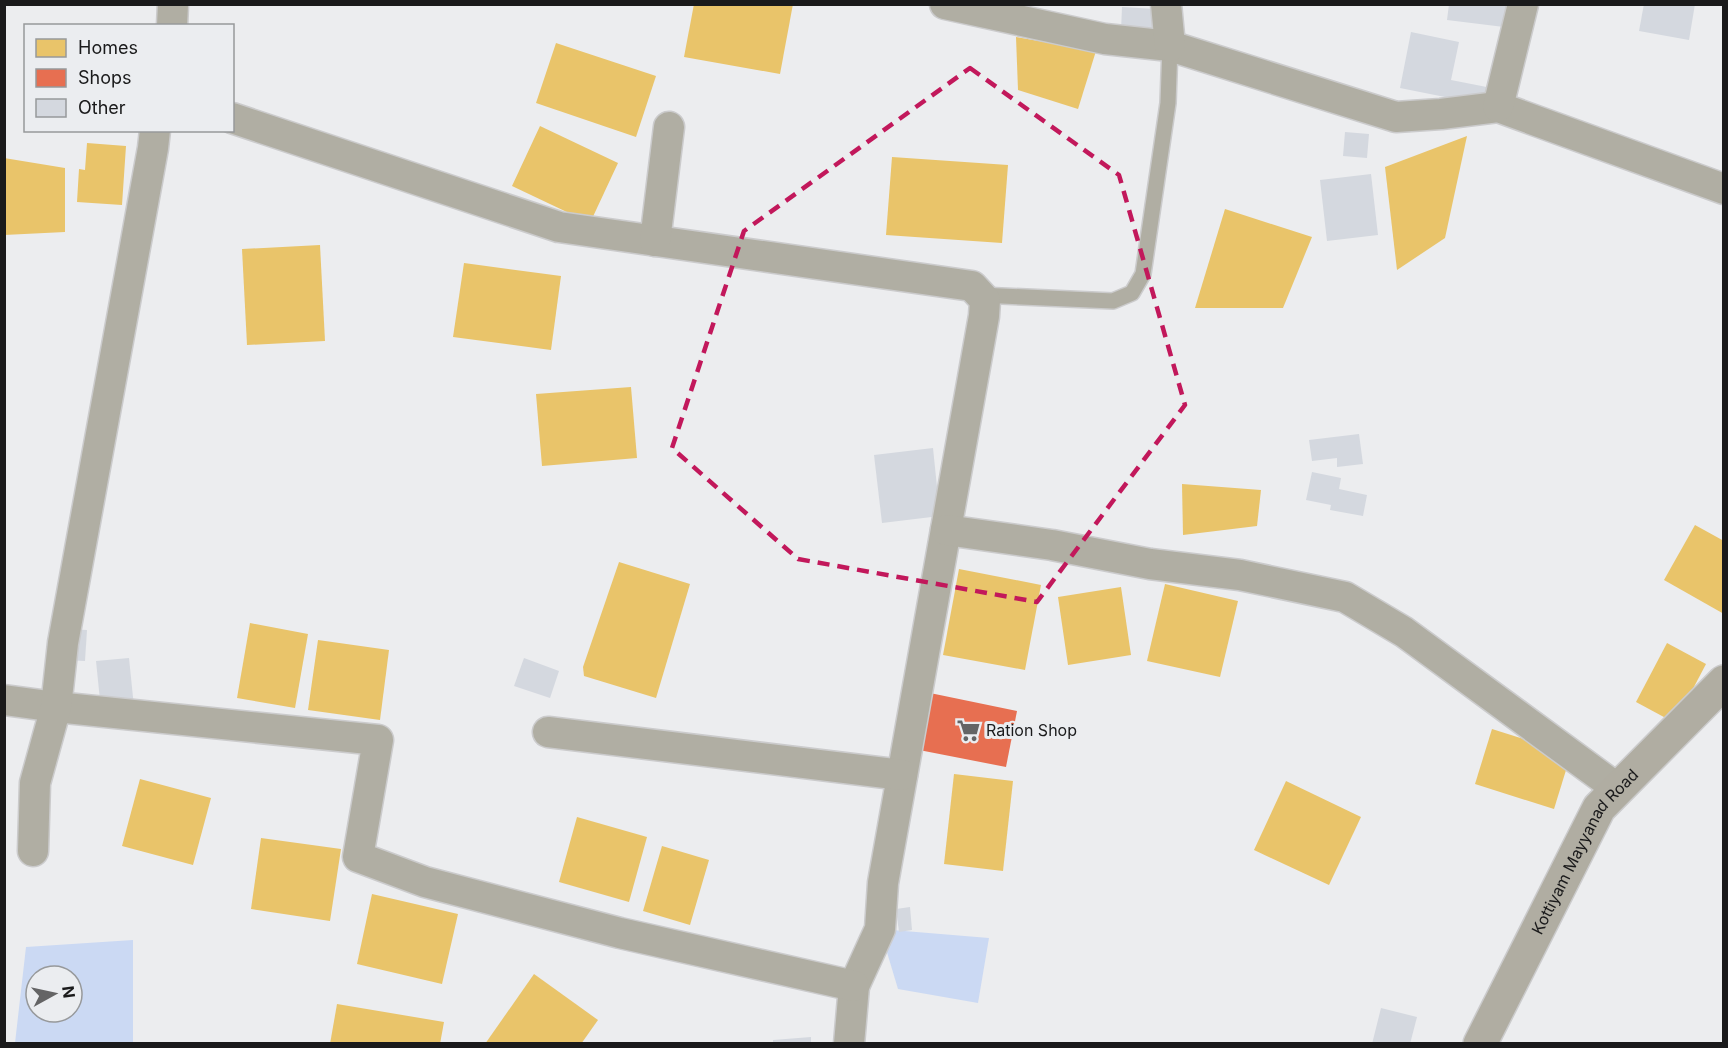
<svg xmlns="http://www.w3.org/2000/svg" width="1728" height="1048" viewBox="0 0 1728 1048" font-family="Inter,sans-serif">
<style>
.green{fill:#cbd9f3;fill-rule:evenodd}
.homes{fill:#e9c46a}
.shops{fill:#e76f51}
.building{fill:#d4d8df}
.lines{fill:none;stroke-linecap:round;stroke-linejoin:round}
.service-casing{stroke:#cbcbcc;stroke-width:18}
.minor-casing{stroke:#cbcbcc;stroke-width:33}
.secondary-casing{stroke:#cbcbcc;stroke-width:36}
.service{stroke:#b0aea3;stroke-width:15}
.minor{stroke:#b0aea3;stroke-width:30}
.secondary{stroke:#b0ada2;stroke-width:33}
.marked{fill:none;stroke:#c2185b;stroke-width:4.5;stroke-dasharray:12 8;stroke-linejoin:round}
.labels{text-anchor:middle;stroke-width:6;stroke-linejoin:round;paint-order:stroke}
.poi-label{font-size:16px;fill:#1a1a1b;stroke:#ebedf0;text-anchor:start}
.street-label{font-size:16px;fill:#1a1a1b;stroke:#ebedf0}
</style>
<rect width="100%" height="100%" fill="#ecedef"/>
<g class="green">
<polygon points="880,929 989,938 978,1003 898,989"/>
<path d="M133,940V1043H15L26,947ZM36,976H72V1012H36Z"/>
</g>
<g class="homes">
<polygon points="694,4 793,4 780,74 684,57"/>
<polygon points="1016,37 1096,51 1078,109 1018,90"/>
<polygon points="556,43 656,76 636,137 536,103"/>
<polygon points="540,126 618,163 590,223 512,186"/>
<polygon points="1467,136 1445,238 1397,270 1385,167"/>
<polygon points="87,143 126,146 122,205 77,202 79,169 85,170"/>
<polygon points="892,157 1008,165 1002,243 886,235"/>
<polygon points="4,158 65,168 65,232 4,235"/>
<polygon points="1225,209 1312,237 1283,308 1195,308"/>
<polygon points="320,245 325,341 247,345 242,249"/>
<polygon points="464,263 561,276 551,350 453,337"/>
<polygon points="631,387 637,458 542,466 536,394"/>
<polygon points="1182,484 1261,490 1257,526 1183,535"/>
<polygon points="1695,525 1724,541 1724,614 1664,580"/>
<polygon points="619,562 690,584 656,698 584,676 583,667"/>
<polygon points="959,569 1041,585 1025,670 943,655"/>
<polygon points="1165,584 1238,601 1220,677 1147,661"/>
<polygon points="1121,587 1131,655 1068,665 1058,597"/>
<polygon points="250,623 308,634 295,708 237,698"/>
<polygon points="318,640 389,650 380,720 308,710"/>
<polygon points="1667,643 1706,664 1675,723 1636,702"/>
<polygon points="1492,729 1571,754 1554,809 1475,784"/>
<polygon points="954,774 1013,781 1003,871 944,864"/>
<polygon points="140,779 211,798 193,865 122,846"/>
<polygon points="1286,781 1361,817 1329,885 1254,850"/>
<polygon points="577,817 647,837 629,902 559,882"/>
<polygon points="261,838 341,849 330,921 251,909"/>
<polygon points="662,846 709,860 690,925 643,911"/>
<polygon points="372,894 458,914 442,984 357,964"/>
<polygon points="534,974 598,1020 581,1044 485,1044"/>
<polygon points="337,1004 444,1022 440,1044 330,1044"/>
</g>
<polygon class="shops" points="930,693 1017,711 1006,767 919,750"/>
<g class="building">
<polygon points="1449,4 1507,4 1504,27 1447,20"/>
<polygon points="1644,4 1695,4 1689,40 1639,31"/>
<polygon points="1122,7 1156,9 1154,56 1120,55"/>
<polygon points="1411,32 1459,42 1451,80 1507,91 1480,104 1400,88"/>
<polygon points="1345,132 1369,134 1367,158 1343,156"/>
<polygon points="1371,174 1378,235 1327,241 1320,180"/>
<polygon points="1359,434 1363,464 1337,467 1337,458 1312,461 1309,440"/>
<polygon points="933,448 940,516 882,523 874,455"/>
<polygon points="1312,472 1341,478 1339,489 1367,495 1363,516 1330,510 1331,505 1306,500"/>
<polygon points="67,629 87,630 85,661 65,660"/>
<polygon points="129,658 134,707 101,710 96,661"/>
<polygon points="524,658 559,671 550,698 514,686"/>
<polygon points="910,907 912,930 899,932 896,909"/>
<polygon points="1381,1008 1417,1017 1410,1044 1372,1044"/>
<polygon points="811,1037 811,1044 773,1044 773,1040"/>
</g>
<g class="lines">
<defs>
<polyline id="service" points="980,295 1113,301 1132,293 1143,274 1168,103 1170,46"/>
<g id="minor">
<polyline points="945,4 1105,39 1170,46 1396,117 1441,114 1498,107 1724,189"/>
<polyline points="1166,4 1170,46"/>
<polyline points="172,26 173,4"/>
<polyline points="1498,107 1523,4"/>
<polyline points="232,118 559,227 972,286 985,300 984,316 883,883 880,929 854,986 849,1044"/>
<polyline points="655,241 669,127"/>
<polyline points="946,530 1052,545 1150,564 1240,575 1345,597 1404,632 1618,789"/>
<polyline points="4,700 56,707 378,740 358,857 425,882 620,933 854,986"/>
<polyline points="548,732 902,775"/>
<polyline points="33,851 35,783 56,707 63,643 153,148 155,130"/>
</g>
<g id="secondary">
<path id="s1" d="M1480,1044L1599,808L1724,682"/>
</g>
</defs>
<use href="#service" class="service-casing"/>
<use href="#minor" class="minor-casing"/>
<use href="#secondary" class="secondary-casing"/>
<use href="#service" class="service"/>
<use href="#minor" class="minor"/>
<use href="#secondary" class="secondary"/>
</g>
<path class="marked" d="M970,68L1119,175L1185,405L1037,602L798,559L672,448L744,231Z"/>
<defs>
<symbol id="supermarket-bare" viewBox="-9 -9 18 18"><path d="M-6-5.5h2.5l.6 2H6L4.5 2H-2.5L-4.4-4H-6ZM-1.5 3.2a1.3 1.3 0 1 0 .1 0ZM3 3.2a1.3 1.3 0 1 0 .1 0Z" fill="#646465" stroke="#ebedf0" stroke-width="2.5" paint-order="stroke"/></symbol>
</defs>
<g fill-rule="evenodd">
<use href="#supermarket-bare" x="952" y="714" width="33" height="33"/>
</g>
<g class="labels">
<g class="poi-label">
<text x="986" y="736">Ration Shop</text>
</g>
<g class="street-label">
<text dy="6" stroke="none"><textPath href="#s1" startOffset="220">Kottiyam Mayyanad Road</textPath></text>
</g>
</g>
<rect width="1728" height="1048" fill="none" stroke="#1a1a1b" stroke-width="12"/>
<rect x="24" y="24" width="210" height="108" fill="#ebedf0" stroke="#97999b" stroke-width="1.5"/>
<rect x="36" y="39" width="30" height="18" fill="#e9c46a" stroke="#97999b" stroke-width="1.5"/>
<text x="78" y="54" font-size="18" fill="#1a1a1b">Homes</text>
<rect x="36" y="69" width="30" height="18" fill="#e76f51" stroke="#97999b" stroke-width="1.5"/>
<text x="78" y="84" font-size="18" fill="#1a1a1b">Shops</text>
<rect x="36" y="99" width="30" height="18" fill="#d4d8df" stroke="#97999b" stroke-width="1.5"/>
<text x="78" y="114" font-size="18" fill="#1a1a1b">Other</text>
<g transform="translate(54 994) rotate(82)"><circle r="28" fill="#ebedf0" stroke="#97999b" stroke-width="1.5"/>
<path d="M0-4.5L10 22L0 15L-10 22Z" fill="#646465"/>
<text y="-9" font-size="16" font-weight="bold" text-anchor="middle" fill="#1a1a1b">N</text>
</g>
</svg>
